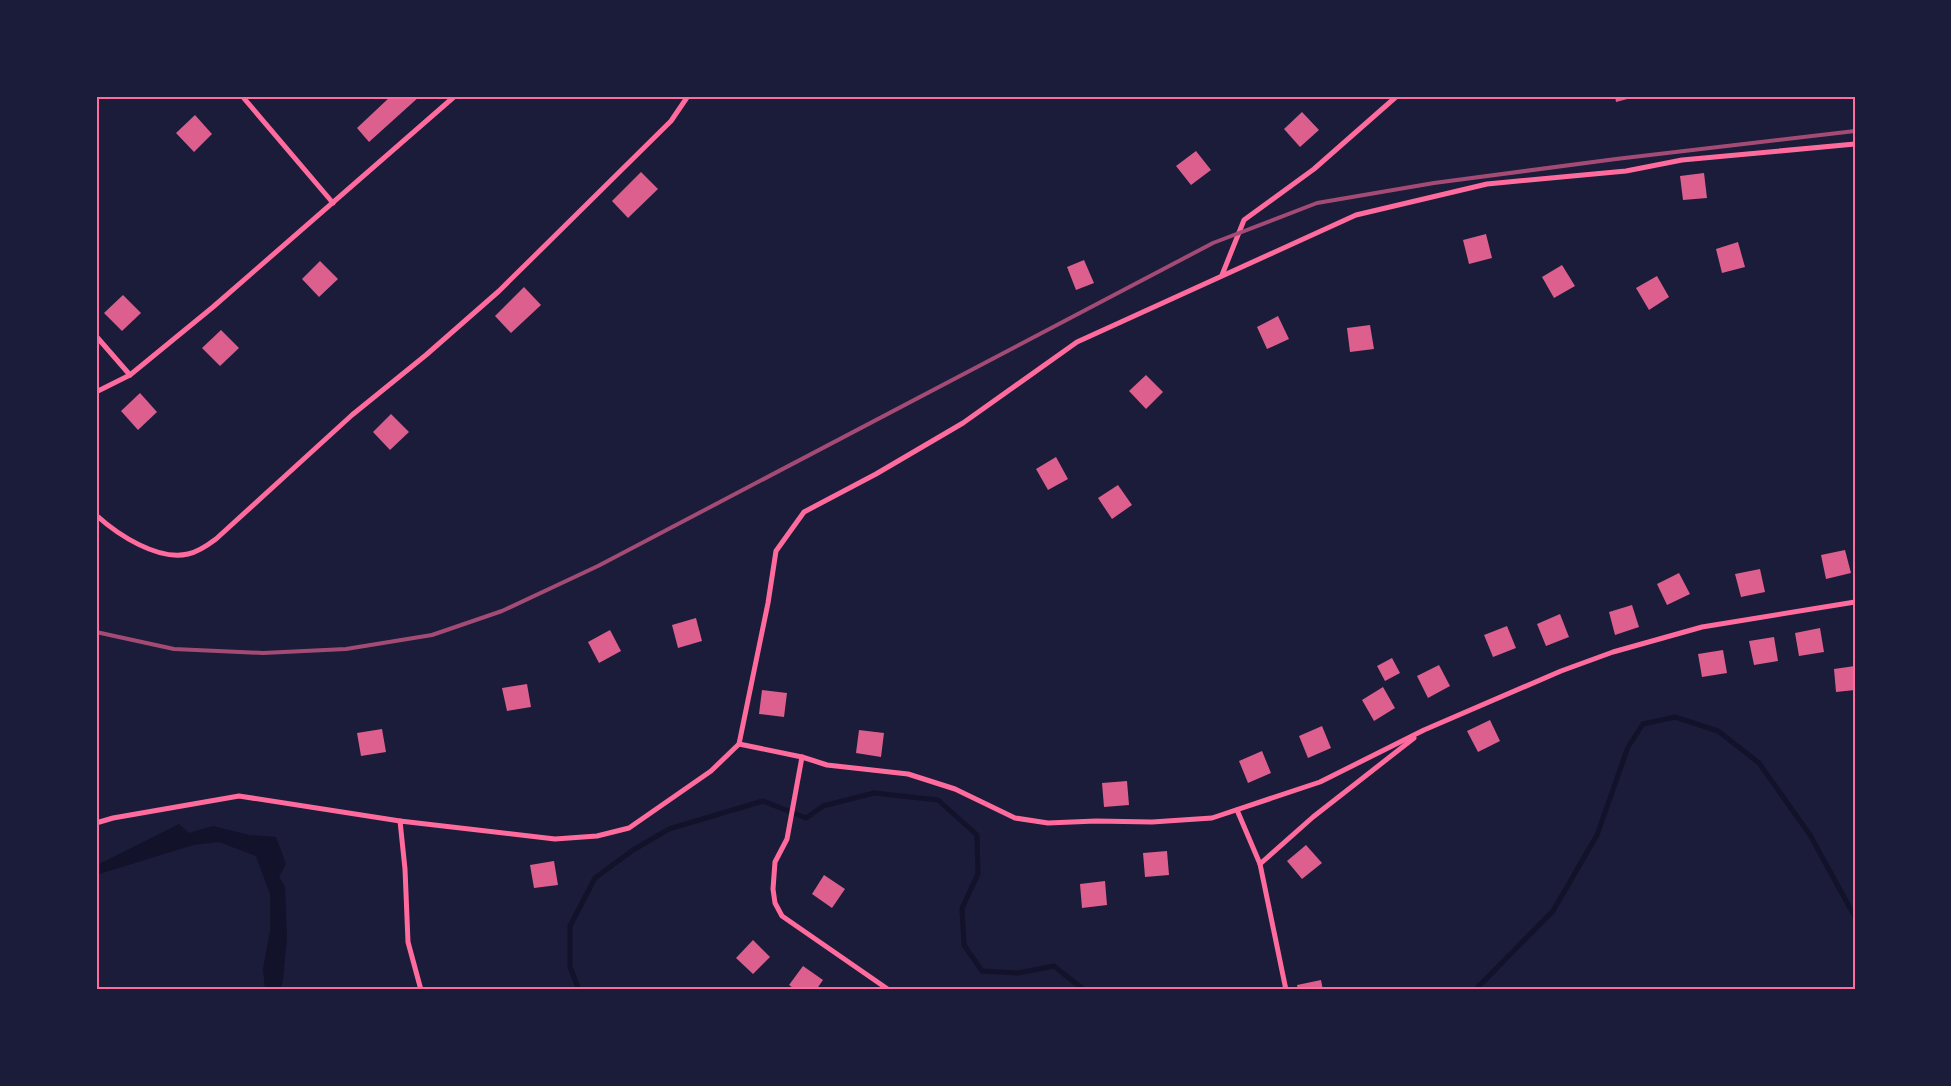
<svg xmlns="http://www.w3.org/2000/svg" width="1951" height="1086" viewBox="0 0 1951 1086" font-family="'PT Serif',serif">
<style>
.water{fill:#12122b}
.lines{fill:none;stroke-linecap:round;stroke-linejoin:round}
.stream{stroke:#12122b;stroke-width:5}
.building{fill:#dd5f8e}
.minor{stroke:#ff6b9d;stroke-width:5}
.rail{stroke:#a44b75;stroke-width:4}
.neatline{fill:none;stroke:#ff6b9d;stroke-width:2}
</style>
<rect width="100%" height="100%" fill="#1b1b3a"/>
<polygon class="water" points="179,824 189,833 213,826 249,835 276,837 286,864 279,877 285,886 287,938 283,980 281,990 265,990 263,969 270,931 270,894 256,856 219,842 193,845 96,875 96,864 99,864"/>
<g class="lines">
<g class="stream">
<polyline points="579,990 570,967 570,926 595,878 633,850 669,829 763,801 806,818 823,806 874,793 938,800 977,835 978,874 962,908 964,945 982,971 1018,973 1054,966 1084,990"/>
<polyline points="1475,990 1553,911 1597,835 1628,747 1643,724 1675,717 1718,731 1759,763 1810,835 1855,917"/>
</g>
</g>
<g class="building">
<polygon points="391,96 420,96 369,142 357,128"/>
<polygon points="1615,96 1635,96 1635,97 1616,102"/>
<polygon points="1302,112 1319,130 1300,147 1284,129"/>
<polygon points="195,115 212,134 194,152 176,133"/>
<polygon points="1196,151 1211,170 1191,185 1176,166"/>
<polygon points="641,172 658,189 628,218 612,201"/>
<polygon points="1704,173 1707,198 1683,200 1680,176"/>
<polygon points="1486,234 1492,258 1469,264 1463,240"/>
<polygon points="1738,242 1745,267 1722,273 1716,249"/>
<polygon points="1084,260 1094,283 1076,290 1067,267"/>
<polygon points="320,261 338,279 319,297 302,279"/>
<polygon points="1562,265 1575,286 1554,298 1542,277"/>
<polygon points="1657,276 1669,297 1649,310 1636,288"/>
<polygon points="524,287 541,305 511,333 495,316"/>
<polygon points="123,295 141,313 122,331 104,313"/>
<polygon points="1278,316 1289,339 1267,349 1257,327"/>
<polygon points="1370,325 1374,349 1350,352 1347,328"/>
<polygon points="221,330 239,348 220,366 202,348"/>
<polygon points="1146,375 1163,392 1146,409 1129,391"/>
<polygon points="140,393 157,412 138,430 121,411"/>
<polygon points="391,414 409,432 390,450 373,432"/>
<polygon points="1056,457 1068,479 1048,490 1036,469"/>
<polygon points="1118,485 1132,505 1112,519 1098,498"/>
<polygon points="1845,550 1851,573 1826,579 1821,555"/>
<polygon points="1760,569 1765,592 1741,597 1735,574"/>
<polygon points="1679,573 1690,594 1667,605 1657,584"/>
<polygon points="1632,605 1639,627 1615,635 1609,612"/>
<polygon points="1560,614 1569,637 1546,646 1537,624"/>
<polygon points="696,618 702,641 678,648 672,625"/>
<polygon points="1507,626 1516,648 1493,657 1484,635"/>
<polygon points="1820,628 1824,652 1799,656 1795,633"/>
<polygon points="610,630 621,651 599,663 588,642"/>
<polygon points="1774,637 1778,661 1754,665 1749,641"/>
<polygon points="1723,650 1727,673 1702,677 1698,654"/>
<polygon points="1392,658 1400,673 1385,681 1377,666"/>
<polygon points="1439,665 1450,686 1428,698 1417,676"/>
<polygon points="1855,666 1855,690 1836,692 1834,669"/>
<polygon points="527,684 531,707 507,711 502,688"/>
<polygon points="1383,687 1395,708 1374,721 1362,700"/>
<polygon points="762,690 787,693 784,717 759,714"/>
<polygon points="1490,720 1500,741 1478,752 1467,731"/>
<polygon points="1322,726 1331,748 1308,758 1299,736"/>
<polygon points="382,729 386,752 361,756 357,733"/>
<polygon points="859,730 884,733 881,757 856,753"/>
<polygon points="1262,751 1271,773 1248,783 1239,761"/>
<polygon points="1127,781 1129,805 1104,807 1102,783"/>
<polygon points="1306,845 1322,863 1302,879 1287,861"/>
<polygon points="1167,851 1169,875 1145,877 1143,853"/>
<polygon points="554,861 558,885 534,888 530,865"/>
<polygon points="824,875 845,889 832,908 812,894"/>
<polygon points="1105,881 1107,905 1082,908 1080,884"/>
<polygon points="753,940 770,957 753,974 736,958"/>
<polygon points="803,966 823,980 816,990 796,990 789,985"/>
<polygon points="1321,980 1323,990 1298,990 1297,985"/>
</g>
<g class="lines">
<g class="minor">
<polyline points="242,96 333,203"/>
<polyline points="1222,275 1244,220 1314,169 1397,96"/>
<polyline points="96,336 130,375"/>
<polyline points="96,392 130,375 213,307 455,96"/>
<path d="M96,515C118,535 158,561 188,554C198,552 208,545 216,539L352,415L426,355L499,291L671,121L688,96"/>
<polyline points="739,744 768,603 776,551 804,512 876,474 963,423 1077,342 1356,215 1487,184 1626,171 1682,160 1855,144"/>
<polyline points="802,757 827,765 908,774 955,789 1015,818 1048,823 1096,821 1152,822 1212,818 1320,782 1424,730 1561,671 1613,652 1702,627 1855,602"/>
<polyline points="1237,810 1260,864 1286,990"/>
<polyline points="96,823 113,818 239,796 400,821"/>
<polyline points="1260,864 1313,817 1414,738"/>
<polyline points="421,990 408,942 405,869 400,821 555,839 597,836 629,828 711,771 739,744 802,757 787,839 775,862 773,889 775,903 782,916 889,990"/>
</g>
<polyline class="rail" points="96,632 174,649 263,653 346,649 432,635 502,611 598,566 1213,243 1317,203 1434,183 1616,159 1855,131"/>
</g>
<rect width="1951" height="1086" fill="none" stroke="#1b1b3a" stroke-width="195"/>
<rect x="98" y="98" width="1756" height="890" class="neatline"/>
</svg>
